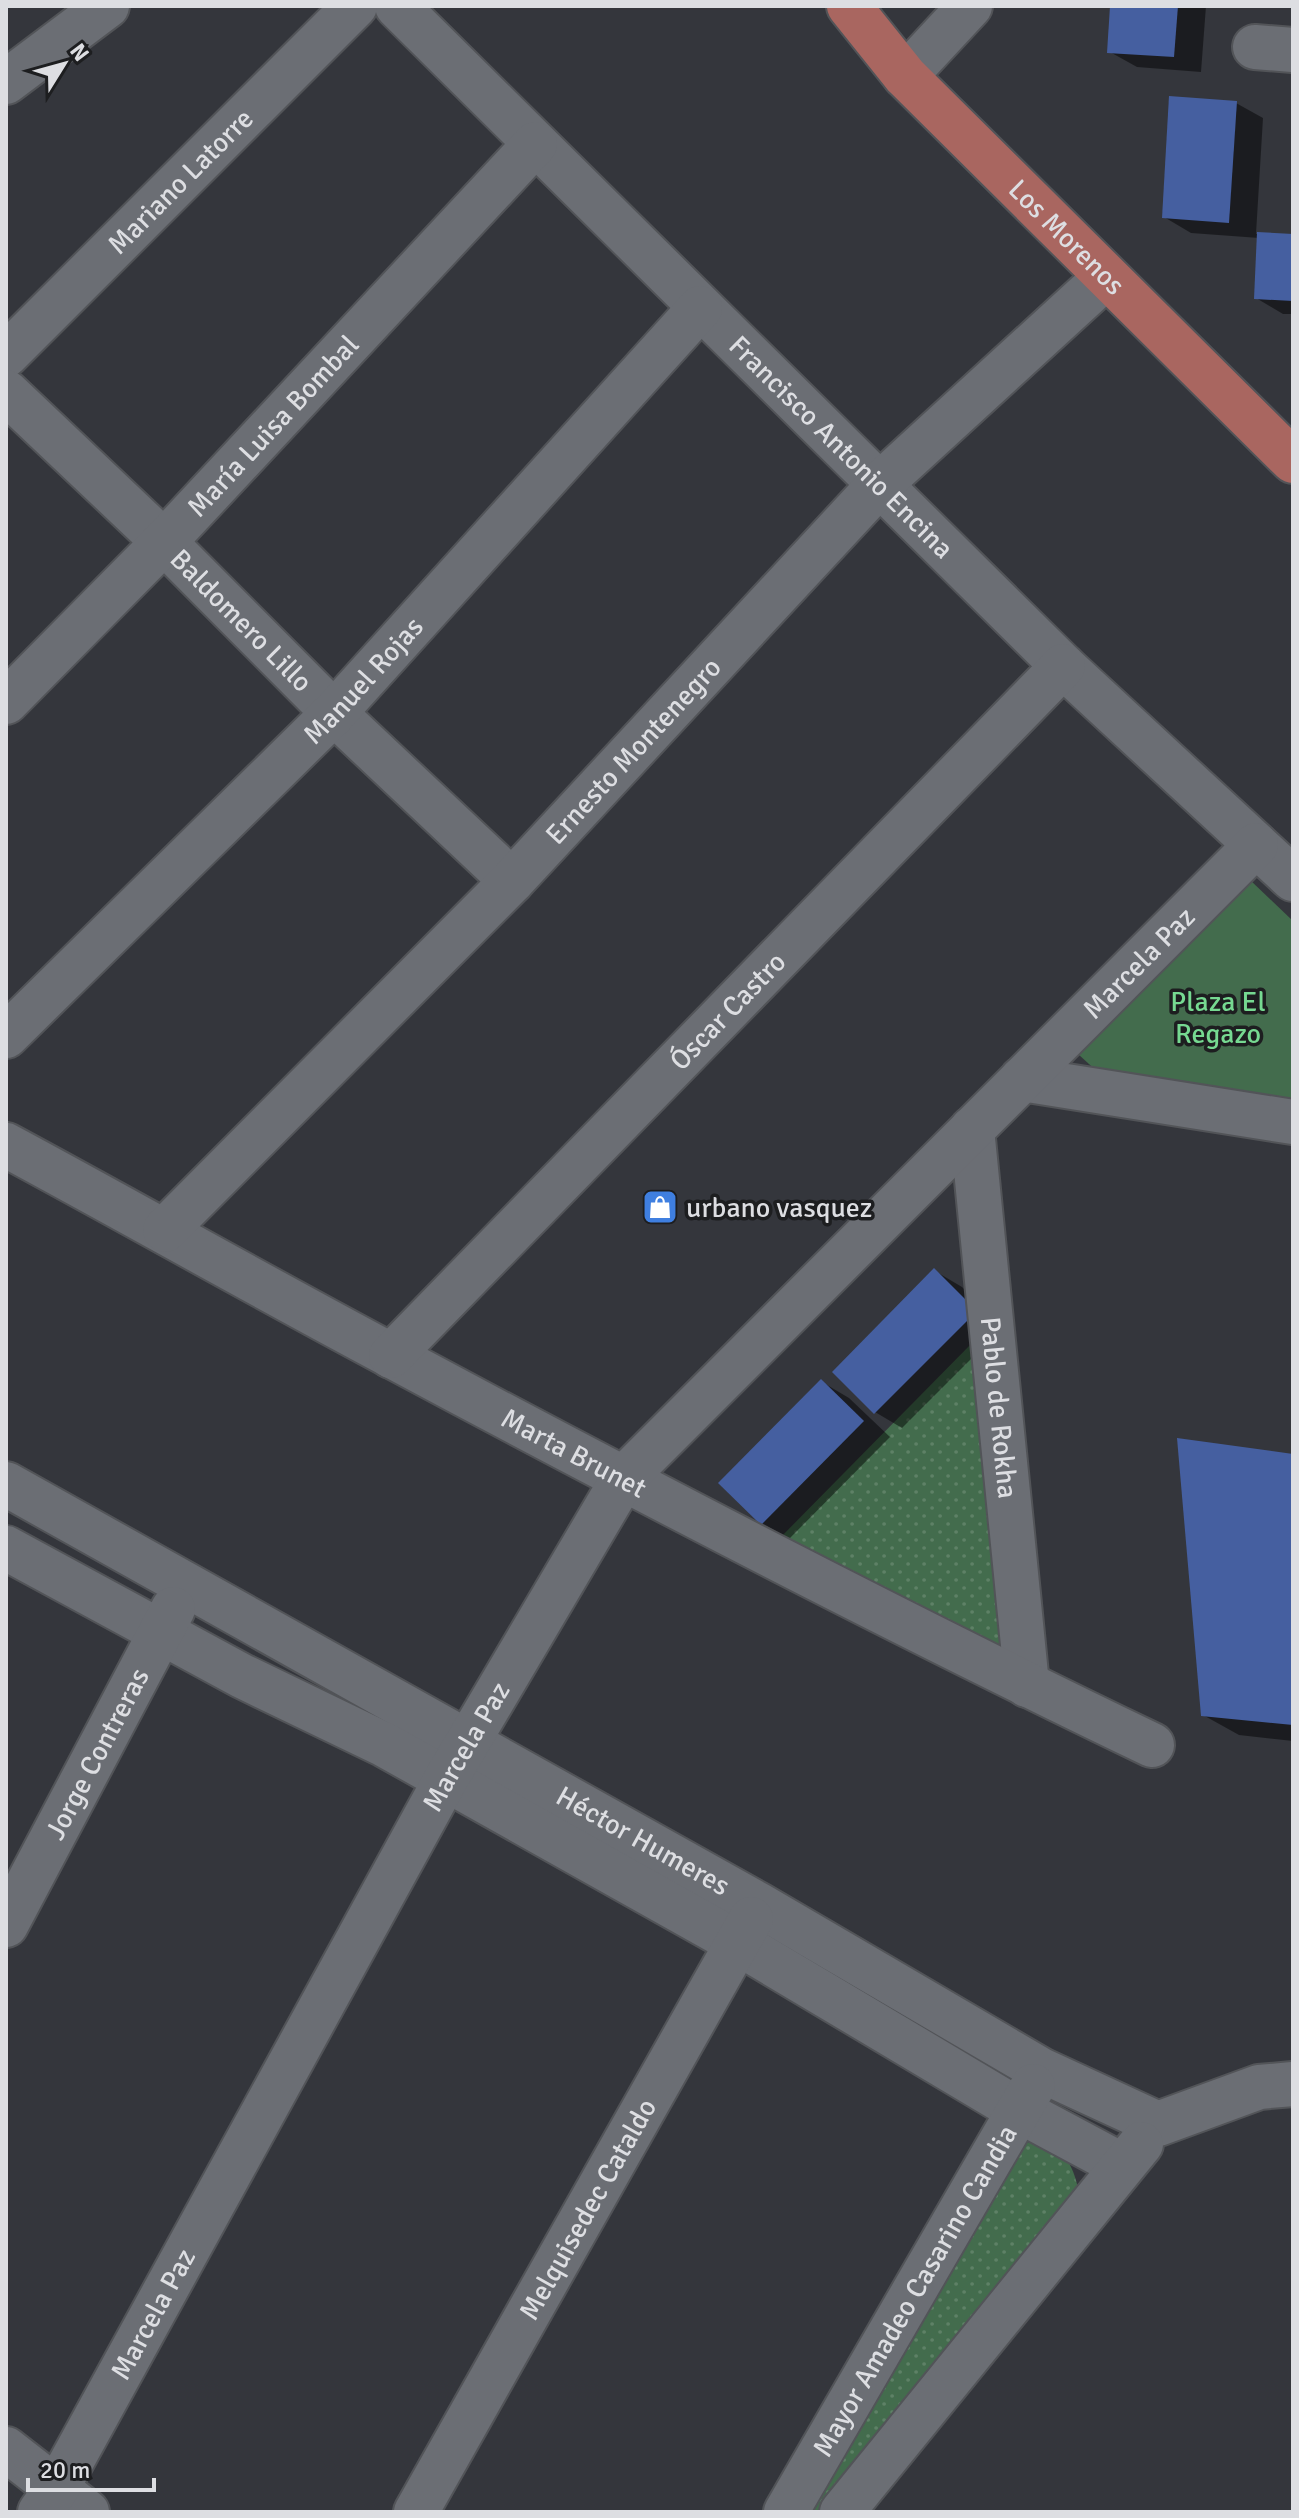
<svg xmlns="http://www.w3.org/2000/svg" width="1299" height="2518" viewBox="0 0 1299 2518" font-family="Signika,sans-serif">
<style>
.grass{fill:url(#grass-dots)}
.green{fill:#436c4d}
.shadow{fill:#0007}
.building{fill:#455fa0}
.lines{fill:none;stroke-linecap:round;stroke-linejoin:round}
.minor-casing{stroke:#525458;stroke-width:48}
.major-casing{stroke:#525458;stroke-width:48}
.minor{stroke:#6b6e74;stroke-width:44}
.major{stroke:#a96660;stroke-width:44}
.labels{text-anchor:middle;stroke-width:7;stroke-linejoin:round;paint-order:stroke}
.street-label{font-size:28px;fill:#dddee2;stroke:#1d1e20}
.park-label{font-size:28px;fill:#76d991;stroke:#1d1e20}
.poi-label{font-size:28px;fill:#dddee2;stroke:#1d1e20;text-anchor:start}
</style>
<defs>
<pattern id="grass-dots" width="8" height="8" patternUnits="userSpaceOnUse" patternTransform="scale(2)"><rect width="8" height="8" fill="#436c4d"/><path d="M2 2h.1M6 6h.1" fill="none" stroke="#5e8166" stroke-width="1.8" stroke-linecap="round"/></pattern>
</defs>
<rect width="100%" height="100%" fill="#34363c"/>
<g class="grass">
<polygon points="978,1337 1006,1657 779,1539"/>
<path d="M1034,2140C1066,2153 1071,2159 1079,2192L817,2512H811L1019,2146Z"/>
</g>
<polygon class="green" points="1249,879 1293,921 1293,1105 1101,1075 1078,1054"/>
<g class="shadow">
<polygon points="1112,6 1206,6 1201,72 1137,67 1110,52"/>
<polygon points="1236,103 1263,118 1256,234 1293,236 1293,314 1283,314 1256,298 1259,238 1191,233 1164,217"/>
<polygon points="935,1271 962,1287 1003,1327 902,1428 875,1412"/>
<polygon points="822,1382 849,1398 890,1437 789,1539 762,1523"/>
<polygon points="1293,1456 1293,1741 1239,1735 1203,1715"/>
</g>
<g class="building">
<polygon points="1110,6 1178,6 1174,57 1107,53"/>
<polygon points="1169,96 1237,101 1229,223 1162,218"/>
<polygon points="1257,232 1293,234 1293,301 1254,299"/>
<polygon points="934,1268 977,1311 874,1414 832,1372"/>
<polygon points="821,1379 864,1421 761,1525 718,1483"/>
<polygon points="1177,1438 1293,1454 1293,1725 1201,1716"/>
</g>
<g class="lines">
<defs>
<g id="minor">
<path id="s1" d="M397,6L1063,666L1293,879"/>
<polyline points="1255,47 1293,50"/>
<polyline points="905,76 970,6"/>
<polyline points="6,82 107,6"/>
<path id="s2" d="M6,355L355,6"/>
<path id="s3" d="M6,392L164,542L334,713L512,881"/>
<path id="s4" d="M6,702L164,542L535,144"/>
<path id="s5" d="M6,1036L334,713L700,308"/>
<polyline points="1022,1079 1293,1122"/>
<path id="s6" d="M972,1129L1027,1685"/>
<path id="s7" d="M6,1145C136,1215 264,1288 394,1357C644,1491 896,1622 1152,1745"/>
<path id="s8" d="M165,1230L512,881L879,485L1106,277"/>
<path id="s9" d="M391,1356L1063,666"/>
<path id="s10" d="M6,1484L759,1905L1041,2070L1158,2124L1259,2087L1293,2084"/>
<polyline points="6,1548 242,1676 385,1745 738,1943 1020,2111 1121,2165"/>
<path id="s11" d="M6,1925L173,1609"/>
<polyline points="6,2449 87,2512"/>
<path id="s12" d="M40,2512L57,2488L446,1779L623,1479L1256,845"/>
<path id="s13" d="M416,2512L751,1919"/>
<path id="s14" d="M786,2512L1033,2086"/>
<polyline points="842,2512 1141,2144"/>
</g>
<g id="major">
<path id="s15" d="M849,6L905,76L1293,461"/>
</g>
</defs>
<use href="#minor" class="minor-casing"/>
<use href="#major" class="major-casing"/>
<use href="#minor" class="minor"/>
<use href="#major" class="major"/>
</g>
<defs>
<symbol id="shop-square" viewBox="-11 -11 22 22"><rect x="-9" y="-9" width="18" height="18" rx="4" fill="#3f7fe0" stroke="#1d1e20"/><path d="M-5-2.5h2.3a2.7 3.5 0 0 1 5.4 0H5L5.5 6h-11ZM-1.5-2.5h3a1.5 2.3 0 0 0-3 0Z" fill="#fff"/></symbol>
</defs>
<g fill-rule="evenodd">
<use href="#shop-square" x="640" y="1187" width="40" height="40"/>
</g>
<g class="labels">
<g class="street-label">
<text dy="10" stroke="none"><textPath href="#s2" startOffset="246">Mariano Latorre</textPath></text>
<text dy="10" stroke="none"><textPath href="#s15" startOffset="318">Los Morenos</textPath></text>
<text dy="10" stroke="none"><textPath href="#s4" startOffset="384">María Luisa Bombal</textPath></text>
<text dy="10" stroke="none"><textPath href="#s1" startOffset="626">Francisco Antonio Encina</textPath></text>
<text dy="10" stroke="none"><textPath href="#s3" startOffset="328">Baldomero Lillo</textPath></text>
<text dy="10" stroke="none"><textPath href="#s5" startOffset="504">Manuel Rojas</textPath></text>
<text dy="10" stroke="none"><textPath href="#s8" startOffset="670">Ernesto Montenegro</textPath></text>
<text dy="10" stroke="none"><textPath href="#s12" startOffset="1916">Marcela Paz</textPath></text>
<text dy="10" stroke="none"><textPath href="#s9" startOffset="482">Óscar Castro</textPath></text>
<text dy="10" stroke="none"><textPath href="#s6" startOffset="280">Pablo de Rokha</textPath></text>
<text dy="10" stroke="none"><textPath href="#s7" startOffset="646">Marta Brunet</textPath></text>
<text dy="10" stroke="none"><textPath href="#s12" startOffset="876">Marcela Paz</textPath></text>
<text dy="10" stroke="none"><textPath href="#s11" startOffset="194">Jorge Contreras</textPath></text>
<text dy="10" stroke="none"><textPath href="#s10" startOffset="730">Héctor Humeres</textPath></text>
<text dy="10" stroke="none"><textPath href="#s13" startOffset="348">Melquisedec Cataldo</textPath></text>
<text dy="10" stroke="none"><textPath href="#s14" startOffset="256">Mayor Amadeo Casarino Candia</textPath></text>
<text dy="10" stroke="none"><textPath href="#s12" startOffset="228">Marcela Paz</textPath></text>
</g>
<g class="park-label">
<text x="1218" y="1011">Plaza El<tspan x="1218" dy="32">Regazo</tspan></text>
</g>
<g class="poi-label">
<text x="686" y="1217">urbano vasquez</text>
</g>
</g>
<rect width="1299" height="2518" fill="none" stroke="#dddee2" stroke-width="16"/>
<g transform="translate(64 64) rotate(53)" stroke="#1d1e20" stroke-width="6" paint-order="stroke">
<path d="M0-6L14 30L0 20L-14 30Z" fill="#dddee2"/>
<text y="-12" font-size="22" font-weight="bold" text-anchor="middle" fill="#dddee2">N</text>
</g>
<path d="M28 2478v12h126v-12" fill="none" stroke="#dddee2" stroke-width="4"/>
<text x="40" y="2478" font-size="24" fill="#dddee2" stroke="#1d1e20" stroke-width="6" paint-order="stroke">20 m</text>
</svg>
